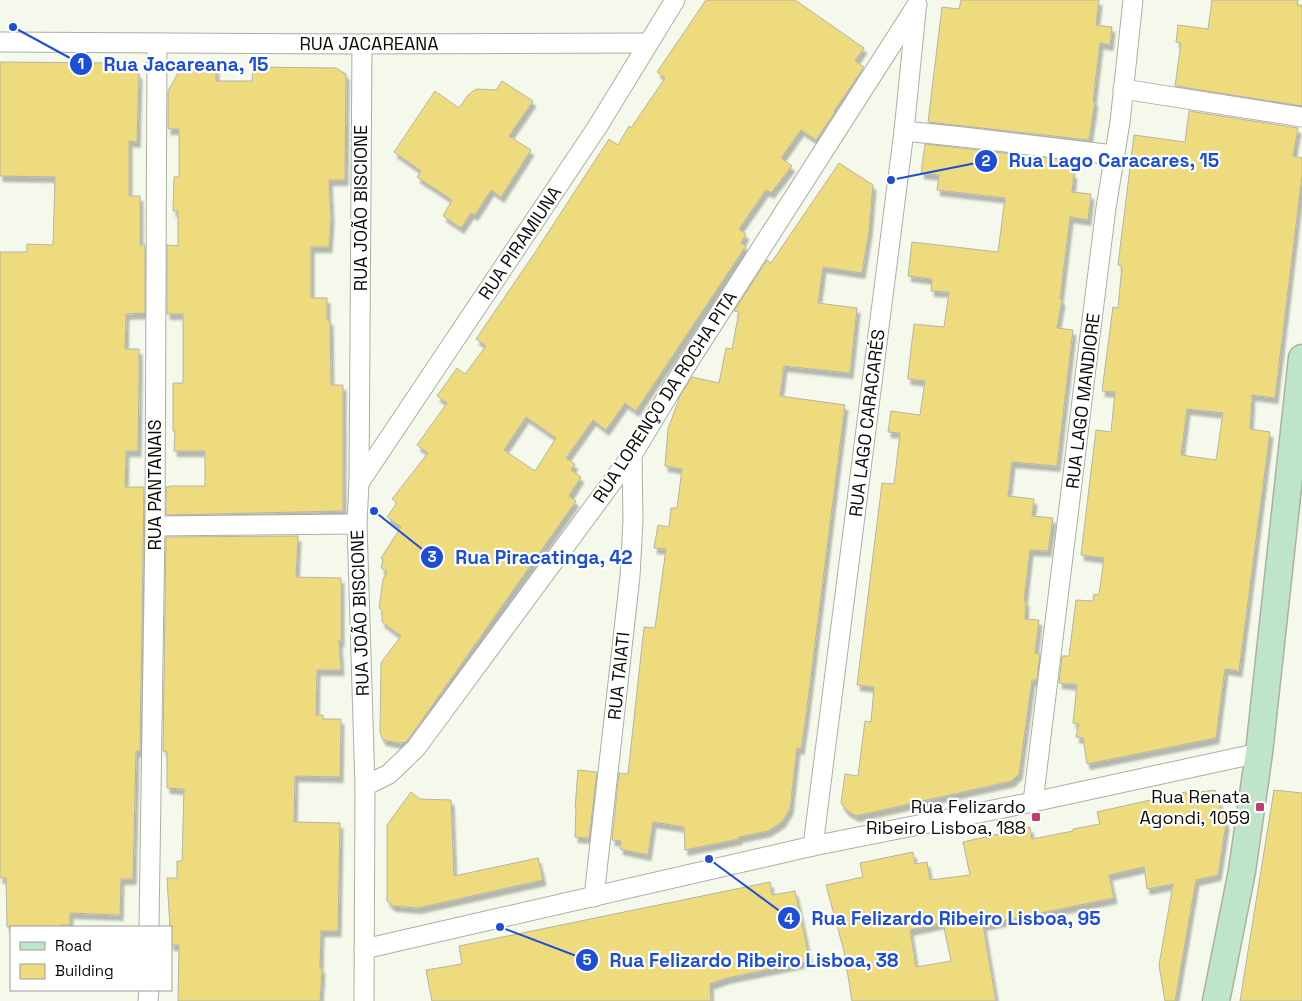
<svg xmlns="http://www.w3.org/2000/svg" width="1302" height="1001" viewBox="0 0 1302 1001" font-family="'Space Grotesk',sans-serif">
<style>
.building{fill:#eddb7e;stroke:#b7b4a7;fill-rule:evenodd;filter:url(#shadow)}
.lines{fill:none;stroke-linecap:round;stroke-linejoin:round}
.street-casing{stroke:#acb0a3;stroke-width:21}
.secondary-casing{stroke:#acb0a3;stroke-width:29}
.street{stroke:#fff;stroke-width:19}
.secondary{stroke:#bee5c7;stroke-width:26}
.poi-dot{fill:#c63a70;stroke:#fff;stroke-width:2}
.labels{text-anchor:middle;stroke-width:4.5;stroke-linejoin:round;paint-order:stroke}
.street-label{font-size:18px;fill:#0b0c08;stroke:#fff}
.poi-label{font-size:18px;fill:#0b0c08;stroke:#fff;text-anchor:end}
.leader{fill:none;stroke:#1d4ed8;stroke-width:2}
.callout-dot{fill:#1d4ed8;stroke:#fff;stroke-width:2}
.mark-label{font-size:15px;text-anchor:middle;font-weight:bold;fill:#fff}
.callout-label{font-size:19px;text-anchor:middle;font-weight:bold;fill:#1d4ed8;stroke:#fff;stroke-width:4.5;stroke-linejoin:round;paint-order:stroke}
</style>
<defs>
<filter id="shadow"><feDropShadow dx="3" dy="5.5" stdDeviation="1" flood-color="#0004"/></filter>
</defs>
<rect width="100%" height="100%" fill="#f4f9eb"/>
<g class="building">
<path d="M706,0H795L864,48L855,61L864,67L834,111L835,112L816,140L801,130L781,158L792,166L771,193L766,190L739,229L746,234L741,243L746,246L636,411L625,403L606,430L593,420L566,458L575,464L571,470L581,477L569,496L576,501L410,737L406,742L400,743L383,740L380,733L381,663L401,636L382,622V611L379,608L383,579L387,572L381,568L383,559L381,558L401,527L387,517L397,503L392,499L428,453L417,445L447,403L437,396L457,368L465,374L486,346L476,339L534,254L609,139L618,145L629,126L631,128L665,78L657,72ZM526,417L556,438L535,471L504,450Z"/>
<polygon points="961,0 1099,0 1096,25 1112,27 1110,45 1100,43 1093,101 1095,101 1089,140 928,122 942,7 959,9"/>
<polygon points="1212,0 1298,0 1297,5 1302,6 1302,106 1175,86 1181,43 1176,42 1178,25 1208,29"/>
<polygon points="124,61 139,74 137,142 129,141 129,196 140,196 140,245 145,245 145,313 126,314 125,349 139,349 139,382 138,451 126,451 125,487 144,487 140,751 136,751 133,879 121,879 120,915 70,913 70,925 61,925 61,927 7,927 6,878 0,878 0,252 27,252 27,244 53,245 55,177 0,176 0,62 118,63"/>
<polygon points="182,66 216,66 216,81 252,81 253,67 336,68 346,74 345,180 329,180 331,218 329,247 311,247 311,298 327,298 327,320 330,320 331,385 343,385 343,511 166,515 166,487 169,487 169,486 205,486 205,451 174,451 175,431 173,431 173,383 183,383 183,314 167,314 167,245 178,246 178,211 173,211 174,177 179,177 179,129 168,129 168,91"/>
<polygon points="502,81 533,101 509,136 531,150 501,197 491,190 475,215 471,213 461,228 443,216 452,200 417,177 421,171 394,152 435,91 459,108 468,95 473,91 477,89 496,90"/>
<path d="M1189,111L1298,128L1293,156L1302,158V175L1275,398L1252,395L1250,429L1270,432L1239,671L1225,669L1216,738L1087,764L1083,738L1076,737L1079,724L1073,723L1077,685L1059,683L1062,656H1069L1076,600L1093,601L1094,594L1099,595L1104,558L1081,555L1096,430L1111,432L1115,392L1102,391L1113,307L1118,308L1122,266L1118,265L1134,135L1185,142ZM1187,409L1223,413L1216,460L1181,455Z"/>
<polygon points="925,144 1073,161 1071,173 1074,173 1072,192 1091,194 1088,220 1070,217 1060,299 1062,300 1057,328 1073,330 1057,466 1012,462 1008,496 1034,499 1032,516 1053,518 1048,551 1030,550 1024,601 1026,601 1025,619 1039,620 1035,653 1040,654 1037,680 1032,680 1019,774 1012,781 856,816 846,810 841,803 845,774 858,776 865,721 871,722 874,687 857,685 882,483 894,484 900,433 888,432 891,411 920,415 925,381 908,379 908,376 914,324 944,327 949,292 931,291 932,279 908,276 912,242 998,252 1005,198 937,190 939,175 921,173"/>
<polygon points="839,163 873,185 869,231 862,273 823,267 818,303 857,308 850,373 784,366 780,396 845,405 806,716 801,749 797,748 790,809 782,822 768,831 739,837 739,839 685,850 684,827 653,822 648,855 620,849 621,841 612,840 619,773 628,774 644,627 655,628 666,549 654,548 658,525 669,527 671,508 677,508 682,469 665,466 668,429 680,396 692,377 719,383 726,348 732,349 739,312 734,311 767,260 771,263"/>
<polygon points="298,536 296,577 341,578 341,642 339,640 341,670 317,670 316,715 323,715 323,719 341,719 340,777 295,776 294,822 340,823 338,931 321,931 320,968 322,968 320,1001 178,1001 179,945 171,945 167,878 177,878 177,861 182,861 184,789 167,788 167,752 163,751 166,537"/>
<polygon points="578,770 597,772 589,838 575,837 576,808 575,808"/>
<path d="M1215,790L1226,824L1218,875L1196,880L1175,1001H1165L1159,965L1173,884L1147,889L1144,867L1109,875L1114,898L983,925L996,1001H852L844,951L826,885L863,877L860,863L913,852L915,864L927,862L930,880L970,875L963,842L1030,827L1032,839L1073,831V829L1100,824L1097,812L1186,792V794ZM943,923L951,961L916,967L910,930Z"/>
<polygon points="1274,790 1302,793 1302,1001 1240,1001"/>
<polygon points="411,792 420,799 451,800 454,876 538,858 543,880 418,908 393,906 387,901 387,825"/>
<polygon points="770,882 772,895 795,891 810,961 727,978 710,984 711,1001 432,1001 426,970 462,964 459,946"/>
</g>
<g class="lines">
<defs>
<g id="street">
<polyline points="0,42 362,44 648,43"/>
<polyline points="362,44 359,483 357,524 365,786 364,1001"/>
<polyline points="1123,89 1302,117"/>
<polyline points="904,131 963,137 1114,155"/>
<polyline points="359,483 598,126 675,0"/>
<polyline points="155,526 357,524"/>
<polyline points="365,786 389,774 416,748 632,455 682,372 917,5"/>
<polyline points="1033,802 1087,360 1106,208 1120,122 1133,0"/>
<polyline points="813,846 904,131 916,11"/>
<polyline points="594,897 630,576 633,520 632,455"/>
<polyline points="149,927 155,526 157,43"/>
<polyline points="364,949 813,846 1033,802 1259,753"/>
<polyline points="148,1001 149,990"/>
</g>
<polyline id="secondary" points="1216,1001 1242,871 1259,753 1302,358"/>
</defs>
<use href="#street" class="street-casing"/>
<use href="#secondary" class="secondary-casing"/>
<use href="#street" class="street"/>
<use href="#secondary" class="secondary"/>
</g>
<g class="poi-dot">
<rect x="1255" y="802" width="10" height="10" rx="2.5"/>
<rect x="1031" y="812" width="10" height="10" rx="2.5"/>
</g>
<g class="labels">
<g class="street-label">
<text x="369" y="50">RUA JACAREANA</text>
<text transform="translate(361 208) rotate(-90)" y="6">RUA JOÃO BISCIONE</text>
<text transform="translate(520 243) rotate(-56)" y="6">RUA PIRAMIUNA</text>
<text transform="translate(665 397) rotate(-57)" y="6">RUA LORENÇO DA ROCHA PITA</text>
<text transform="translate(1083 401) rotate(-83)" y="6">RUA LAGO MANDIORE</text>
<text transform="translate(867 423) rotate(-83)" y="6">RUA LAGO CARACARÉS</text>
<text transform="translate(155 485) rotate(-90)" y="6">RUA PANTANAIS</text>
<text transform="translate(360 613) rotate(-92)" y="6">RUA JOÃO BISCIONE</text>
<text transform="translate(619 676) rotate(-84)" y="6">RUA TAIATI</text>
</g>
<g class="poi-label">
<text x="1250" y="803">Rua Renata<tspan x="1250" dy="21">Agondi, 1059</tspan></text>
<text x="1026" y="813">Rua Felizardo<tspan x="1026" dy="21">Ribeiro Lisboa, 188</tspan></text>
</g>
</g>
<path class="leader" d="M13 27L81 64M891 180L986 161M374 511L432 557M709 859L789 918M500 927L587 960"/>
<g class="callout-dot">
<circle cx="13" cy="27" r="5"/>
<circle cx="891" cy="180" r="5"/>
<circle cx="374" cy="511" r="5"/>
<circle cx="709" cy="859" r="5"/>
<circle cx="500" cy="927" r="5"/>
<circle cx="81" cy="64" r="12"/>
<circle cx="986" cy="161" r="12"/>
<circle cx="432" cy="557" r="12"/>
<circle cx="789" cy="918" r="12"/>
<circle cx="587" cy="960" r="12"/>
</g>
<g class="mark-label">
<text x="81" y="69">1</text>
<text x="986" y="166">2</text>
<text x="432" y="562">3</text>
<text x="789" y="924">4</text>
<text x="587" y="965">5</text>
</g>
<g class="callout-label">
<text x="186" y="71">Rua Jacareana, 15</text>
<text x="1114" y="167">Rua Lago Caracares, 15</text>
<text x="544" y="564">Rua Piracatinga, 42</text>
<text x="956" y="925">Rua Felizardo Ribeiro Lisboa, 95</text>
<text x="754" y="967">Rua Felizardo Ribeiro Lisboa, 38</text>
</g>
<rect x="10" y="926" width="162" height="65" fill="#ffffff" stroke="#9d9e9c"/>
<rect x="20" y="942" width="25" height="8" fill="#bee5c7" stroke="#9d9e9c"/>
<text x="55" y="951" font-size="15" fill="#0b0c08">Road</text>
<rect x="20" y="964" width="25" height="15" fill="#eddb7e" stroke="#9d9e9c"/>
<text x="55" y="976" font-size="15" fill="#0b0c08">Building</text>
</svg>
